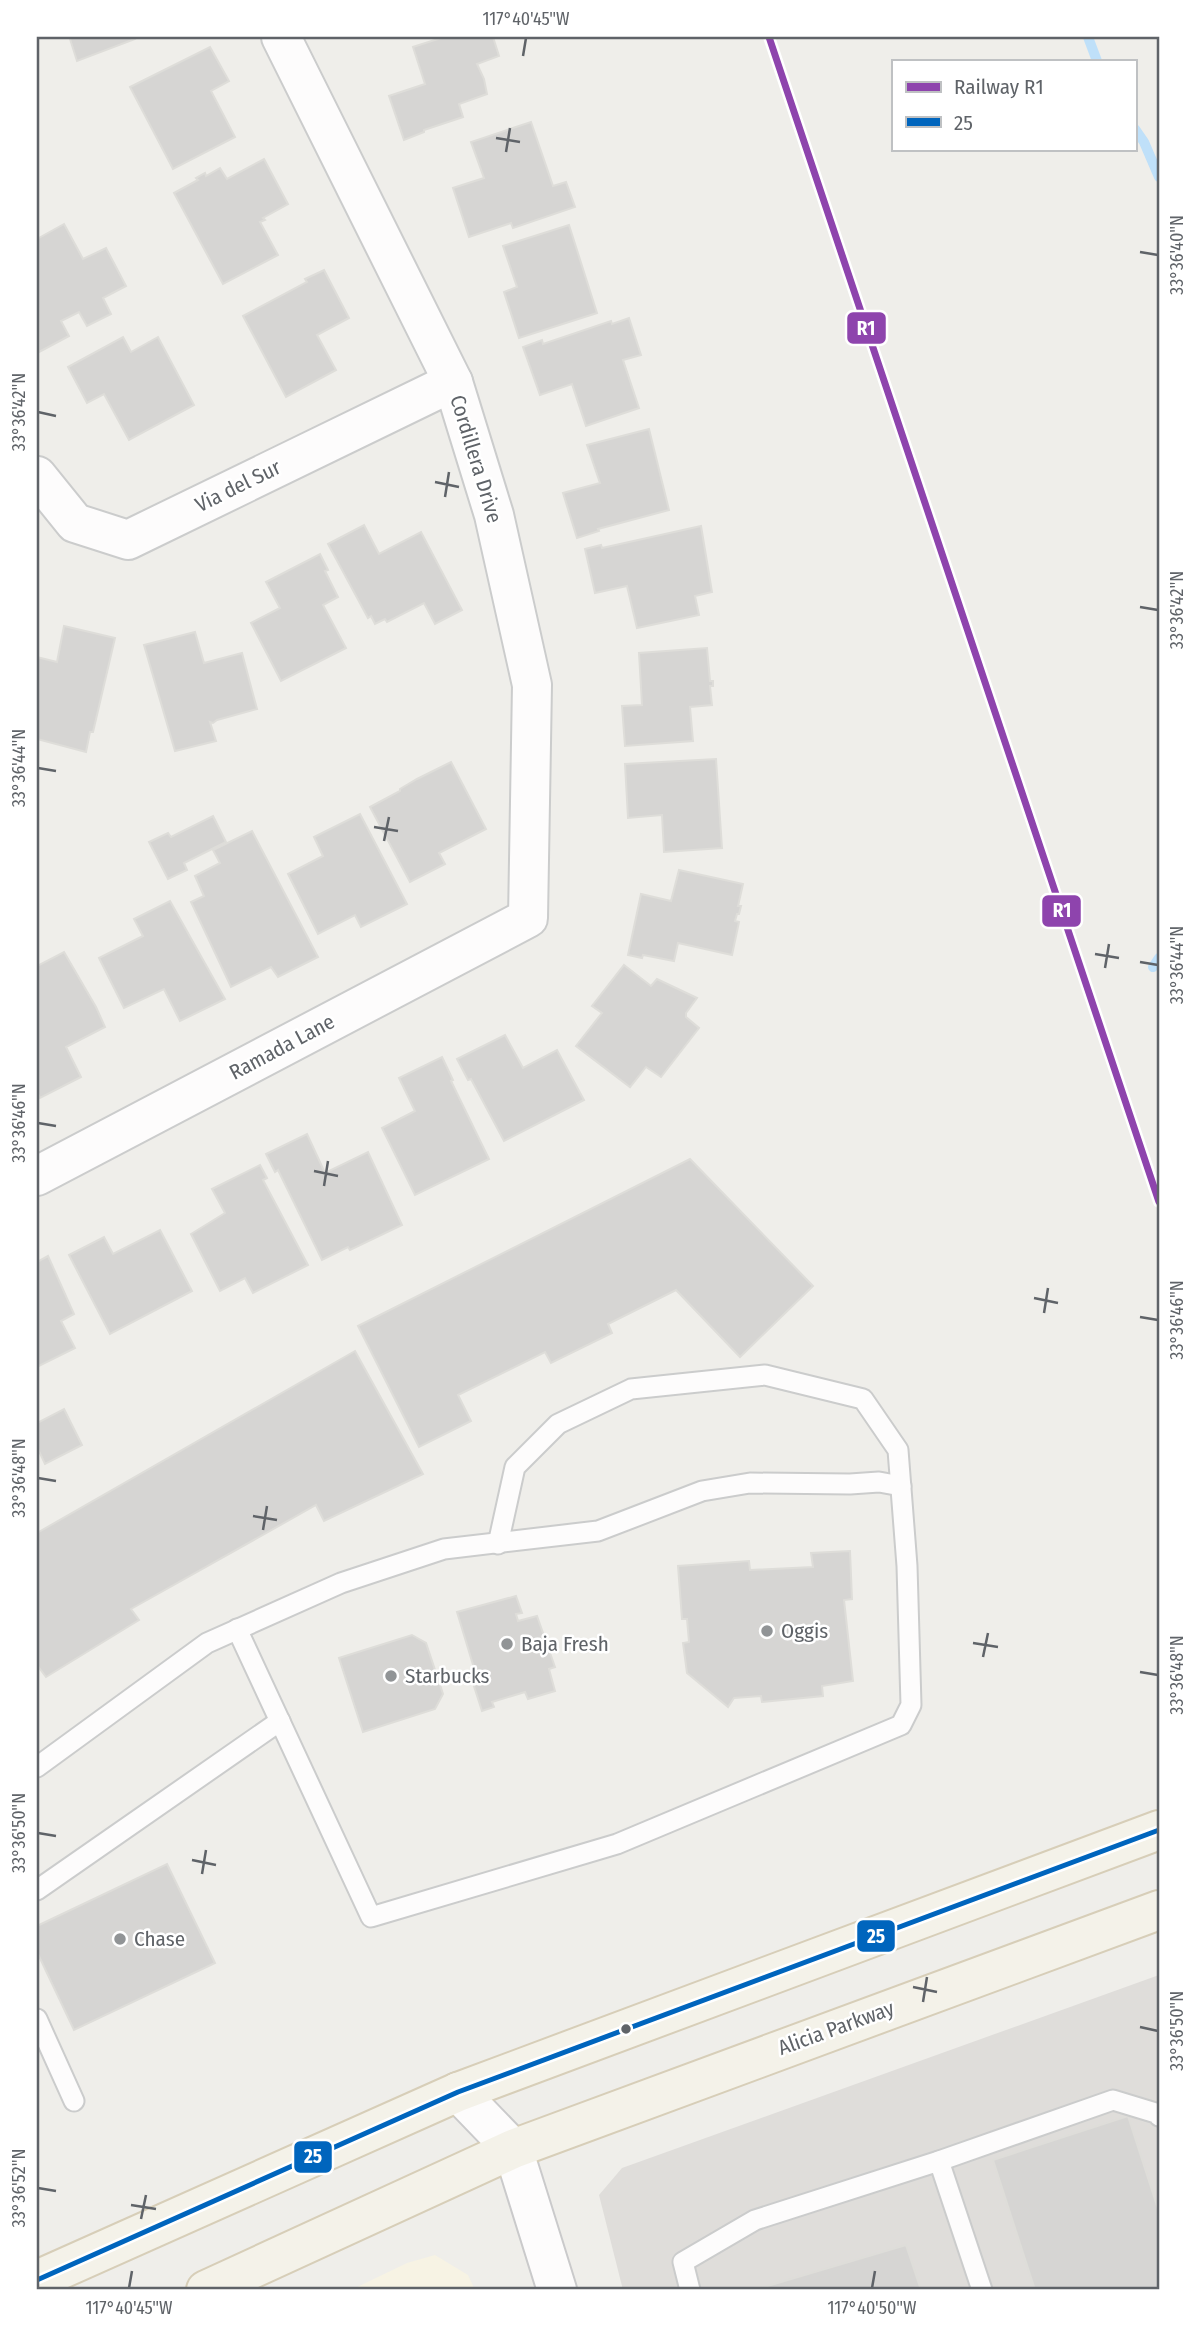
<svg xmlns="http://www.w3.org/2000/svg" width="1196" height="2327" viewBox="0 0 1196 2327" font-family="'Fira Sans Condensed',sans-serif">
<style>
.commercial{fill:#f7f3e4}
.industrial{fill:#dfddda}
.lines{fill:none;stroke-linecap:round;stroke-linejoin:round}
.stream{stroke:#bfe0f9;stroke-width:10}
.building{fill:#d6d5d3;stroke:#deddd9;stroke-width:2}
.lane-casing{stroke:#cbcccc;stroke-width:23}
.street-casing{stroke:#cbcccc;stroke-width:42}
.secondary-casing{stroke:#cacacb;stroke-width:42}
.primary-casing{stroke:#d7ceb8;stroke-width:42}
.lane{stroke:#fdfcfc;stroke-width:19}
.street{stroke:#fdfcfc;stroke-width:38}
.secondary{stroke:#fdfcfc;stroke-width:38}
.primary{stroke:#f4f2e9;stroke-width:38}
.bus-1-casing{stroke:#fff;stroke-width:10}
.bus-1{stroke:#0065bd;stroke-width:5}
.rail-1-casing{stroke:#fff;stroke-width:12}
.rail-1{stroke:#8e44ad;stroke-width:7}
.ticks{fill:none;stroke:#5f6368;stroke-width:2.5}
.poi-dot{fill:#919496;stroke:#fff;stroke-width:2.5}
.bus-dot{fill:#5f6368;stroke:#fff;stroke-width:2.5}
.labels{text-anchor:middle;stroke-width:5;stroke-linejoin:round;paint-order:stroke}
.street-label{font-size:21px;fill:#5f6368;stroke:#fff}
.poi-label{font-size:21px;fill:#5f6368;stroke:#fff;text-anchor:start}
.line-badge{stroke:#fff;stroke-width:2.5}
.badge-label{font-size:19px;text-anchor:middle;font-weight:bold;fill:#fff}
.neatline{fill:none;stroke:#5f6368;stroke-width:2.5}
.ticks-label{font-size:18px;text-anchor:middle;fill:#5f6368}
</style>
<rect width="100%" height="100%" fill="#efeeea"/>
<polygon class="commercial" points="435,2255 468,2275 475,2290 351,2290 407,2263"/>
<polygon class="industrial" points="1159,1975 1159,2290 623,2290 599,2195 622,2168"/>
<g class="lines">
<g class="stream">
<polyline points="1088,37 1097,61"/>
<polyline points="1135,129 1144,142 1159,177"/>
<polyline points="1153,967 1159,958"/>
</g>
</g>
<g class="building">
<polygon points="73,37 134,37 135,39 77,61 70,39"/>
<polygon points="444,37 493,37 499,56 477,64 484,79 487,94 459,104 463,117 424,130 424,132 404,140 389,96 425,84 413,47"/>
<polygon points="210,47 229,81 211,91 235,137 173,169 130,87"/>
<polygon points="531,122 553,186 566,182 575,207 513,228 511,223 469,237 453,188 484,178 471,142"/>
<polygon points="264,159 288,204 263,218 265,220 260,222 278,255 223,284 174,193 198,180 196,178 205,173 206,176 220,168 227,179"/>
<polygon points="64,224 83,259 106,248 126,286 103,298 111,314 87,326 79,312 61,321 69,336 39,352 37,239"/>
<polygon points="569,225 597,313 519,338 504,292 517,287 503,246"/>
<polygon points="324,270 349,318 317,335 336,370 286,397 243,316 307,282 305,279"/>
<polygon points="629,318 641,355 623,360 639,408 586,426 572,384 540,395 523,347 542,340 543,344 611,321 612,324"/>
<polygon points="123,337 131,352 158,337 194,405 129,440 104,394 87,403 68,367"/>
<polygon points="649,429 669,510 598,529 599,531 577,538 563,493 600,483 587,445"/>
<polygon points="364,525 379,554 421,532 462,610 435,624 424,603 387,622 385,619 375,624 371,616 368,618 328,544"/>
<polygon points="701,526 712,592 695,596 699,615 637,628 627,586 595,593 585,549 601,545 602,548"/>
<polygon points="320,554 328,570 325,571 338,597 323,605 346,648 281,681 251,623 280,608 266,582"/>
<polygon points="64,626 115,638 93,732 90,732 86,752 37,739 37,657 57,662"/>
<polygon points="195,632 204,663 242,653 257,709 217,720 213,723 210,722 216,741 175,751 144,645"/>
<polygon points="707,648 710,681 713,681 713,686 710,686 712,705 690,707 693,741 625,746 622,706 642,705 639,653"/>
<polygon points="716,759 722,848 664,852 662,815 628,818 625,764"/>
<polygon points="451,762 486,829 439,853 445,864 410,882 370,807 400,791 400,789 417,779"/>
<polygon points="360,814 407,904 361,927 355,915 318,934 288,874 323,856 314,837"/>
<polygon points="213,816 226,842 184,863 187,870 168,879 149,842 168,833 171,837"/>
<polygon points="252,831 318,957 278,977 271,967 231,987 191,902 204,896 195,876 220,863 213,850"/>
<polygon points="679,870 743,884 738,906 741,906 739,914 737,914 735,921 739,922 732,955 678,943 674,961 643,955 642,958 628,955 641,894 671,901"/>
<polygon points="170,901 225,999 180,1021 164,989 124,1008 99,958 143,936 134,919"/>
<polygon points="64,952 96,1007 105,1027 66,1047 81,1077 40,1098 37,1092 37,966"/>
<polygon points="624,965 651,986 657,979 697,998 686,1013 686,1017 699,1028 661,1077 646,1067 630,1087 576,1046 602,1013 592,1006"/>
<polygon points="505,1035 523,1068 557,1050 584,1100 504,1141 471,1079 468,1080 457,1059"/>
<polygon points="442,1057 453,1080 451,1081 489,1159 415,1195 382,1128 415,1111 399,1078"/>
<polygon points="307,1134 325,1173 368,1152 402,1225 350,1250 348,1247 322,1260 278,1170 275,1172 266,1154"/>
<polygon points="690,1159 813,1286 740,1357 676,1290 608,1324 612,1333 551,1363 545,1352 458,1395 471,1421 419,1447 358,1326"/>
<polygon points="260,1165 267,1178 263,1180 308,1265 253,1293 245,1278 220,1291 191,1234 225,1213 212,1189"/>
<polygon points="160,1230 192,1291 110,1334 69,1255 104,1237 113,1254"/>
<polygon points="48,1256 74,1314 61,1321 75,1348 37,1367 37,1262"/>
<polygon points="355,1351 423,1474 324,1521 316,1505 131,1609 139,1620 46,1677 37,1665 37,1533"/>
<polygon points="64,1409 82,1445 45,1464 37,1447 37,1423"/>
<polygon points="850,1551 852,1599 844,1600 853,1681 822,1686 823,1696 762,1702 761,1696 734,1698 728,1707 687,1673 683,1643 689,1642 687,1619 682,1619 678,1566 749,1561 750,1570 813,1567 811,1553"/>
<polygon points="516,1596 522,1613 516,1614 518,1621 537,1616 555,1667 549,1669 555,1691 528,1699 525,1692 492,1702 494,1707 482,1711 472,1680 477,1678 457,1612"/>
<polygon points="412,1635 426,1643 443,1694 435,1709 363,1732 339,1658"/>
<polygon points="167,1864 215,1963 74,2030 37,1952 37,1926"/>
<polygon points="1128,2116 1159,2212 1159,2290 1035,2290 993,2160"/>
<polygon points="906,2245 921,2290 754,2290"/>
</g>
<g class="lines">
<defs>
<g id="lane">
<polyline points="237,1629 371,1917 617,1844 901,1725 911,1705 907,1566 898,1450 863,1399 765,1375 631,1389 558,1424 515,1467 498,1544"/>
<polyline points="37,1767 207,1643 341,1583 444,1549 598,1531 702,1491 750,1483 850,1484 879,1482 901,1486"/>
<polyline points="37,1890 280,1721"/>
<polyline points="37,2019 74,2101"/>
<polyline points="939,2161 1113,2100 1159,2114 1159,2116"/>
<polyline points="690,2290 683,2262 755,2220 939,2161 982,2290"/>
</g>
<g id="street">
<polyline points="37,476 75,523 128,540 453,382"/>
<polyline points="37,1176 528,918 532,685 494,515 453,382 281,37"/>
</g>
<polyline id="secondary" points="458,2092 513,2149 557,2290"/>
<g id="primary">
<polyline points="37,2280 458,2092 1159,1830"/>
<polyline points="206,2290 513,2149 1159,1910"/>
</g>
</defs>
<use href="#lane" class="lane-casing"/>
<use href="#street" class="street-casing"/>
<use href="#secondary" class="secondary-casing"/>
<use href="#primary" class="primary-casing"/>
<use href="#lane" class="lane"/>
<use href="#street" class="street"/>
<use href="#secondary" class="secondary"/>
<use href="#primary" class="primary"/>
<defs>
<polyline id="bus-1" points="37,2280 458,2092 1159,1830"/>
</defs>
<use href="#bus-1" class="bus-1-casing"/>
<use href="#bus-1" class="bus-1"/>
<defs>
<polyline id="rail-1" points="769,37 1159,1202"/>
</defs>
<use href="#rail-1" class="rail-1-casing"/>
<use href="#rail-1" class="rail-1"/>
</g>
<path class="ticks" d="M523,56L526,38M496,138L520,142M506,152L510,128M1140,252L1158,255M38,412L56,416M435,482L459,487M445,497L449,472M1140,607L1158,610M38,768L56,771M374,827L398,831M384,841L389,817M1095,954L1119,958M1140,962L1158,965M1105,968L1109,944M38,1123L56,1126M314,1171L338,1176M324,1186L328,1161M1034,1298L1058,1303M1044,1313L1048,1288M1140,1317L1158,1320M38,1478L56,1481M253,1516L277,1520M263,1530L267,1506M973,1643L998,1647M983,1657L988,1633M1140,1672L1158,1675M38,1833L56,1836M192,1860L216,1865M202,1874L206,1850M913,1987L937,1992M923,2002L927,1977M1140,2027L1158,2031M38,2188L56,2191M131,2205L156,2209M141,2219L146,2195M129,2288L132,2271M872,2288L875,2271"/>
<g class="poi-dot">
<circle cx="767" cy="1631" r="7"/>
<circle cx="507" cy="1644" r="7"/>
<circle cx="391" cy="1676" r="7"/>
<circle cx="120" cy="1939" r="7"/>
</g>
<circle class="bus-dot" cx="626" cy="2029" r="6"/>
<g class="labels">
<g class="street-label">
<text transform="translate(476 459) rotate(73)" y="7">Cordillera Drive</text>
<text transform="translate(238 486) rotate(-26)" y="7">Via del Sur</text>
<text transform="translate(282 1047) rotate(-28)" y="7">Ramada Lane</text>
<text transform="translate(836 2028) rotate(-20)" y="7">Alicia Parkway</text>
</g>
<g class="poi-label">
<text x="781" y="1638">Oggis</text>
<text x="521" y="1651">Baja Fresh</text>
<text x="405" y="1683">Starbucks</text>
<text x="134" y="1946">Chase</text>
</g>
</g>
<g class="line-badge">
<rect x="846" y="311" width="41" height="34" rx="7" fill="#8e44ad"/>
<rect x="1041" y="894" width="41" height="34" rx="7" fill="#8e44ad"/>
<rect x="856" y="1919" width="40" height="34" rx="7" fill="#0065bd"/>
<rect x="293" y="2140" width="40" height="34" rx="7" fill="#0065bd"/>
</g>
<g class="badge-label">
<text x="866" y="335">R1</text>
<text x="1062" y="917">R1</text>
<text x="876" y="1943">25</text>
<text x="313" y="2163">25</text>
</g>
<rect width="1196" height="2327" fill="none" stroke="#ffffff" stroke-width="77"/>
<rect x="892" y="60" width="245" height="91" fill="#ffffff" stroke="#bfc1c3" stroke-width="2"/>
<rect x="906" y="82" width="35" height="10" fill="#8e44ad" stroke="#bfc1c3" stroke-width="2"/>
<text x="954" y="94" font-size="21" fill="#5f6368">Railway R1</text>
<rect x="906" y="117" width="35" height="10" fill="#0065bd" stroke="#bfc1c3" stroke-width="2"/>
<text x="954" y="130" font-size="21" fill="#5f6368">25</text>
<rect x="38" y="38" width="1120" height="2250" class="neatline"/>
<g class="ticks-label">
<text x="526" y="25">117°40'45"W</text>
<text transform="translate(1177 255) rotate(-90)" y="6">33°36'40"N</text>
<text transform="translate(19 412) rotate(-90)" y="6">33°36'42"N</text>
<text transform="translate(1177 610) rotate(-90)" y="6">33°36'42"N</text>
<text transform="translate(19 768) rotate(-90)" y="6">33°36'44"N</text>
<text transform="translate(1177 965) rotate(-90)" y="6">33°36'44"N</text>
<text transform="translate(19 1123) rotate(-90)" y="6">33°36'46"N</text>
<text transform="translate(1177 1320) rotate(-90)" y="6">33°36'46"N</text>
<text transform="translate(19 1478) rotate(-90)" y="6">33°36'48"N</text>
<text transform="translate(1177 1675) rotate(-90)" y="6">33°36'48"N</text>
<text transform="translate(19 1833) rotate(-90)" y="6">33°36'50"N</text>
<text transform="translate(1177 2031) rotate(-90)" y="6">33°36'50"N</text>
<text transform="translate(19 2188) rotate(-90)" y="6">33°36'52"N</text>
<text x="129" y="2314">117°40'45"W</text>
<text x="872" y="2314">117°40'50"W</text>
</g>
</svg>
